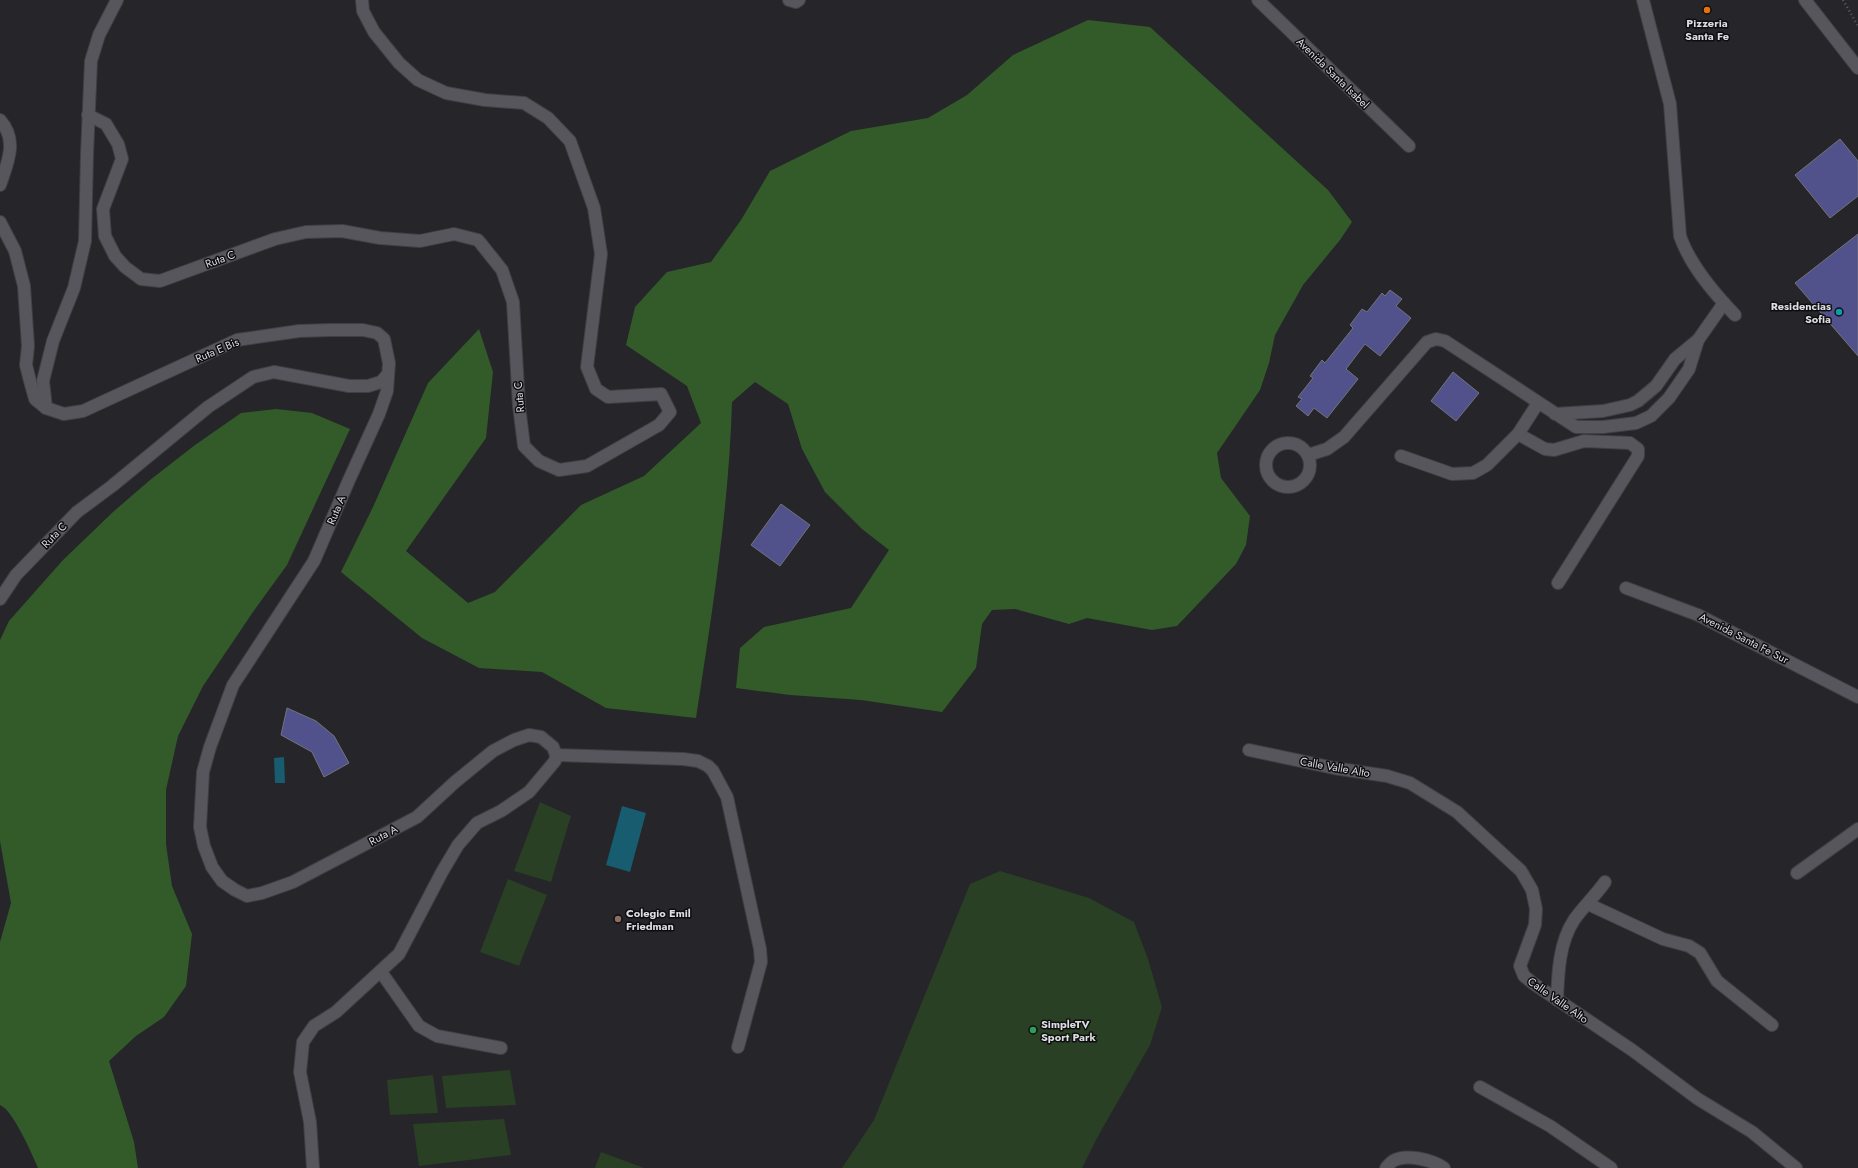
<svg xmlns="http://www.w3.org/2000/svg" width="1858" height="1168" viewBox="0 0 1858 1168" font-family="Jost,sans-serif">
<style>
.green{fill:#294024}
.forest{fill:#325b29}
.water{fill:#175d6f}
.building{fill:#51528b;stroke:#73737a}
.lines{fill:none;stroke-linecap:round;stroke-linejoin:round}
.minor-casing{stroke:#404044;stroke-width:14}
.path{stroke:#5e5e62;stroke-width:2.5;stroke-dasharray:1 3;stroke-linecap:butt}
.minor{stroke:#56565c;stroke-width:12}
.food-dot{fill:#e8710a;stroke:#0e0e11;stroke-width:1.5}
.culture-dot{fill:#0f9aa8;stroke:#0e0e11;stroke-width:1.5}
.education-dot{fill:#8d6e63;stroke:#0e0e11;stroke-width:1.5}
.leisure-dot{fill:#2e9e5b;stroke:#0e0e11;stroke-width:1.5}
.labels{text-anchor:middle;stroke-width:3;stroke-linejoin:round;paint-order:stroke}
.poi-label{font-size:11px;font-weight:bold;fill:#dddee1;stroke:#0e0e11;text-anchor:start}
.street-label{font-size:11px;fill:#dddee1;stroke:#0e0e11}
</style>
<rect width="100%" height="100%" fill="#25252a"/>
<g class="green">
<polygon points="540,802 571,816 551,882 514,871"/>
<polygon points="1000,871 1089,898 1134,922 1148,959 1162,1007 1150,1045 1097,1138 1082,1168 842,1168 874,1120 970,884"/>
<polygon points="508,879 547,895 519,966 480,952"/>
<polygon points="510,1070 516,1105 446,1108 442,1076"/>
<polygon points="433,1075 438,1113 390,1115 387,1080"/>
<polygon points="504,1119 511,1155 419,1166 413,1124"/>
<polygon points="601,1152 644,1168 595,1168"/>
</g>
<g class="forest">
<path d="M1088,20L1150,27L1328,190L1352,222L1340,240L1303,285L1275,335L1269,363L1260,390L1217,453L1221,478L1250,516L1246,545L1236,564L1177,626L1152,630L1087,618L1069,624L1015,609L992,610L982,624L976,668L942,712L861,700L790,695L736,688L740,648L764,627L851,608L889,550L862,529L825,492L802,449L788,404L755,382L732,402C729,508 712,613 696,718L606,708L542,672L479,668L422,638L341,572L373,507L428,383L479,329L493,372L486,438L406,551L468,603L495,592L581,505L644,476L701,423L687,386L626,345L635,307L667,272L711,262L741,220L770,171L851,131L928,118L967,95L1013,55Z"/>
<path d="M276,409L312,413L350,429L287,565L253,612L203,686L178,736L166,790V844L172,886L192,934L186,986L164,1017L136,1036L109,1061L134,1142L138,1168H38C32,1154 13,1110 0,1105V942L11,903L0,841V640L9,621L63,560L113,512L150,480L195,445L241,413Z"/>
</g>
<g class="water">
<polygon points="284,757 285,783 275,783 274,758"/>
<polygon points="622,806 646,813 630,872 606,865"/>
</g>
<g class="building">
<polygon points="1840,139 1858,161 1858,196 1830,218 1795,175"/>
<polygon points="1858,234 1858,356 1795,283"/>
<polygon points="1390,290 1402,299 1396,306 1411,318 1380,356 1365,344 1346,369 1358,379 1327,418 1314,408 1308,416 1296,406 1302,399 1298,397 1313,378 1310,376 1322,360 1325,363 1353,328 1350,325 1362,309 1367,312 1382,293 1385,296"/>
<polygon points="1453,372 1479,393 1456,421 1431,401"/>
<polygon points="781,504 810,525 780,566 751,545"/>
<polygon points="287,708 316,721 334,736 349,763 324,777 312,752 281,735"/>
</g>
<g class="lines">
<defs>
<g id="minor">
<polyline points="117,0 99,35 91,61 87,154 85,241 74,288 53,341 43,381 46,408 64,414 83,411 237,340 299,331 330,330 363,330 377,333 384,339 389,363 387,391 379,414 349,480 314,561 233,685 210,747 203,772 200,827 204,846 212,867 222,881 235,890 247,896 262,893 293,882 417,817 455,782 493,751 514,740 529,735 541,737 553,747 556,755 555,761 529,792 501,811 477,823 458,845 442,872 399,954 336,1012 314,1026 303,1042 300,1072 310,1122 313,1168"/>
<polyline points="789,0 796,2 799,0"/>
<polyline points="1258,0 1409,146"/>
<path d="M1643,0L1670,104L1680,236C1690,265 1713,292 1735,315"/>
<polyline points="1805,0 1858,68"/>
<polyline points="88,115 106,124 118,144 122,159 103,209 105,236 115,256 125,267 141,279 160,281 275,239 306,232 342,231 380,238 420,241 454,234 478,240 502,270 513,302 519,406 524,446 539,461 559,470 587,466 659,425 670,412 661,394 608,397 596,389 587,367 601,254 594,208 570,141 548,118 524,103 485,100 446,93 418,80 399,63 374,32 363,11 362,0"/>
<path d="M0,120C18,140 8,162 0,185"/>
<polyline points="0,222 15,251 24,286 28,346 26,365 30,381 35,399 46,408"/>
<polyline points="1555,414 1603,411 1630,405 1638,401 1656,386 1675,359 1698,340 1724,303"/>
<polyline points="1518,434 1545,449 1554,450 1584,441 1630,443 1638,449 1638,456 1558,583"/>
<circle cx="1288" cy="465" r="22"/>
<polyline points="1308,455 1327,449 1344,437 1427,342 1436,339 1445,341 1576,427 1603,427 1636,423 1651,416 1669,398 1689,369 1698,340"/>
<polyline points="1401,456 1452,474 1473,473 1487,465 1518,434 1538,403"/>
<polyline points="1626,588 1698,615 1858,697"/>
<polyline points="0,599 16,575 77,512 112,486 208,407 253,377 274,372 349,386 368,386 381,382 388,374"/>
<polyline points="1249,750 1334,768 1387,776 1410,783 1457,812 1521,871 1532,890 1536,909 1535,925 1520,966 1524,976 1534,984 1632,1050 1698,1099 1752,1132 1796,1168"/>
<polyline points="556,755 683,759 698,761 708,766 713,771 727,797 760,949 761,962 738,1047"/>
<polyline points="1797,873 1858,829"/>
<polyline points="1588,904 1663,939 1689,946 1700,953 1717,981 1772,1025"/>
<polyline points="381,972 419,1026 437,1036 501,1048"/>
<path d="M1557,1000C1558,973 1559,943 1574,920C1583,907 1596,895 1605,882"/>
<polyline points="1480,1087 1550,1126 1611,1168"/>
<path d="M1386,1168C1388,1166 1391,1162 1393,1161C1406,1153 1432,1160 1444,1168"/>
</g>
</defs>
<use href="#minor" class="minor-casing"/>
<polyline class="path" points="1843,0 1858,26"/>
<use href="#minor" class="minor"/>
</g>
<circle class="food-dot" cx="1707" cy="10" r="4"/>
<circle class="culture-dot" cx="1839" cy="312" r="4"/>
<circle class="education-dot" cx="618" cy="919" r="4"/>
<circle class="leisure-dot" cx="1033" cy="1030" r="4"/>
<g class="labels">
<g class="poi-label">
<text x="1707" y="27" text-anchor="middle">Pizzeria<tspan x="1707" dy="13">Santa Fe</tspan></text>
<text x="1831" y="310" text-anchor="end">Residencias<tspan x="1831" dy="13">Sofia</tspan></text>
<text x="626" y="917">Colegio Emil<tspan x="626" dy="13">Friedman</tspan></text>
<text x="1041" y="1028">SimpleTV<tspan x="1041" dy="13">Sport Park</tspan></text>
</g>
<g class="street-label">
<text transform="translate(1333 73) rotate(44)" y="4">Avenida Santa Isabel</text>
<text transform="translate(220 259) rotate(-20)" y="4">Ruta C</text>
<text transform="translate(217 350) rotate(-23)" y="4">Ruta E Bis</text>
<text transform="translate(519 397) rotate(-95)" y="4">Ruta C</text>
<text transform="translate(336 510) rotate(-67)" y="4">Ruta A</text>
<text transform="translate(54 535) rotate(-46)" y="4">Ruta C</text>
<text transform="translate(1744 638) rotate(27)" y="4">Avenida Santa Fe Sur</text>
<text transform="translate(1335 767) rotate(10)" y="4">Calle Valle Alto</text>
<text transform="translate(383 835) rotate(-28)" y="4">Ruta A</text>
<text transform="translate(1558 1000) rotate(35)" y="4">Calle Valle Alto</text>
</g>
</g>
</svg>
